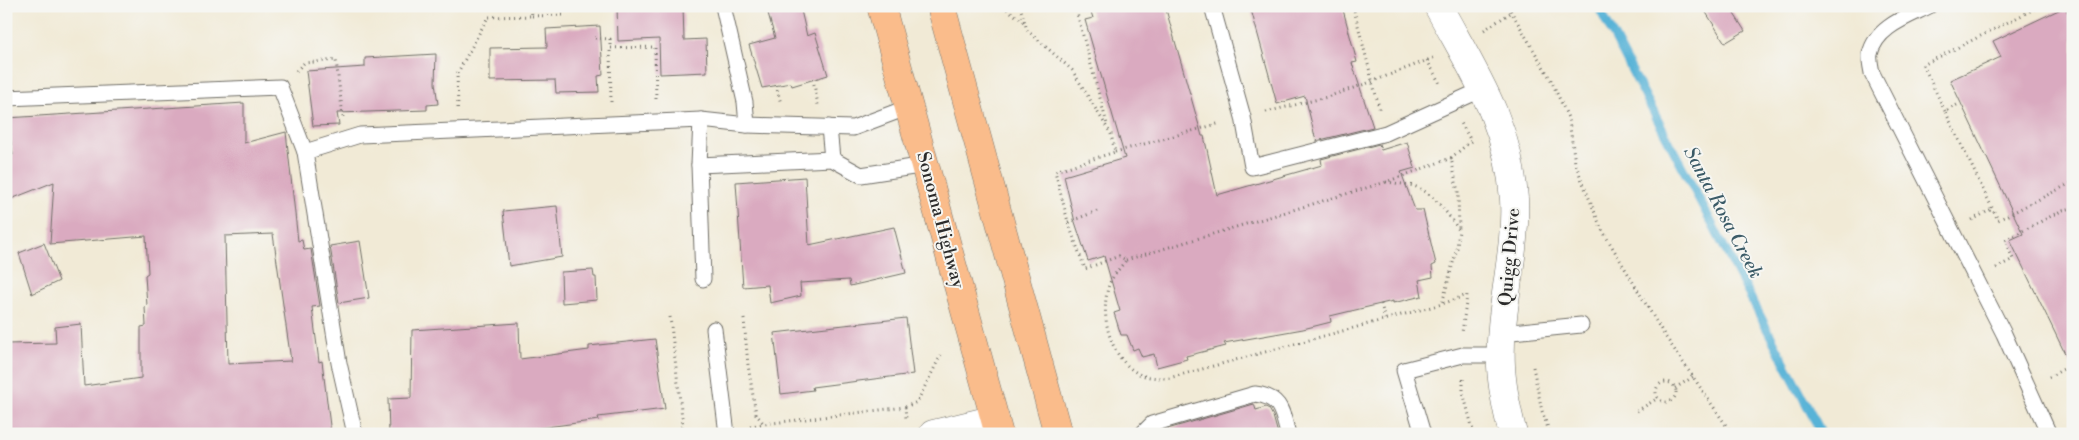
<svg xmlns="http://www.w3.org/2000/svg" width="2079" height="440" viewBox="0 0 2079 440" font-family="'Libre Bodoni',serif">
<style>
.lines{fill:none;stroke-linecap:round;stroke-linejoin:round}
.stream{stroke:#59b3d7;stroke-width:9}
.building{fill:#daaac0;fill-rule:evenodd}
.lane-casing{stroke:#706e67;stroke-width:17}
.street-casing{stroke:#706e67;stroke-width:29}
.primary-casing{stroke:#706e67;stroke-width:29}
.path{stroke:#706e67;stroke-width:3;stroke-dasharray:1 4;stroke-linecap:butt}
.lane{stroke:#fff;stroke-width:15}
.street{stroke:#fff;stroke-width:28}
.primary{stroke:#fabc8b;stroke-width:28}
.labels{text-anchor:middle;stroke-width:4;stroke-linejoin:round;paint-order:stroke}
.street-label{font-size:18px;fill:#2b2b2b;stroke:#f6f6f2}
.water-label{font-size:19px;font-style:italic;fill:#3b5b67;stroke:#f6f6f2}
</style>
<rect width="100%" height="100%" fill="#f6f6f2"/>
<filter id="ink" filterUnits="userSpaceOnUse"><feTurbulence type="fractalNoise" baseFrequency=".02" numOctaves="2"/><feDisplacementMap in="SourceGraphic" scale="10" xChannelSelector="R" yChannelSelector="G"/><feConvolveMatrix kernelMatrix="1 2 1 2 8 2 1 2 1" color-interpolation-filters="sRGB"/></filter>
<filter id="wash" filterUnits="userSpaceOnUse"><feTurbulence type="fractalNoise" baseFrequency=".0096" numOctaves="4" result="noise"/><feDisplacementMap in="SourceGraphic" scale="20" xChannelSelector="R" yChannelSelector="G"/><feGaussianBlur stdDeviation="1.12" result="paint"/><feColorMatrix in="noise" values="0 0 0 0 0 0 0 0 0 0 0 0 0 0 0 0 0 1.4 0 .05"/><feComposite in="paint" operator="in"/></filter>
<g filter="url(#wash)">
<rect width="100%" height="100%" fill="#f1ead6"/>
<g class="lines">
<polyline class="stream" points="1598,6 1822,434"/>
</g>
<g id="blocks">
<g class="building">
<polygon points="617,6 683,6 684,40 706,39 707,72 660,74 659,39 618,41"/>
<polygon points="766,6 800,6 807,36 815,33 828,75 792,86 791,83 762,88 749,45 775,38"/>
<polygon points="1089,6 1165,6 1202,136 1204,136 1217,195 1322,165 1321,159 1379,144 1381,150 1407,142 1415,168 1401,172 1415,210 1423,210 1436,264 1432,266 1433,277 1419,280 1422,296 1393,303 1393,301 1330,316 1331,322 1303,329 1224,343 1226,346 1186,356 1187,359 1157,367 1154,354 1142,357 1138,348 1133,350 1127,335 1121,335 1114,313 1120,311 1104,256 1088,261 1075,222 1064,176 1125,158 1085,20 1093,18"/>
<polygon points="1250,6 1342,6 1357,62 1352,63 1373,127 1316,141 1305,96 1277,104"/>
<polygon points="1702,6 1729,6 1745,31 1725,43"/>
<polygon points="2065,7 2073,23 2073,370 2010,240 2023,234 1950,80 2001,57 1993,41"/>
<polygon points="600,26 603,75 598,76 599,92 556,93 555,80 490,81 490,48 547,47 546,29"/>
<polygon points="436,54 435,83 438,104 427,105 427,110 337,113 339,125 313,126 306,71 365,67 365,58"/>
<path d="M244,103V143L286,132L298,241L302,240L304,250L311,249L320,306L312,307L319,362L322,361L331,434H6V344L56,343L55,327L81,324L84,386L141,378V327L146,326L145,307L147,306L145,275L148,273L146,236L50,244L54,182L6,201V157L13,155L7,118ZM273,234L291,361L228,364L225,236Z"/>
<polygon points="805,177 809,245 894,227 906,273 850,286 849,280 800,283 801,296 770,303 768,285 743,287 736,182"/>
<polygon points="557,206 562,257 509,266 503,211"/>
<polygon points="360,241 369,298 339,303 330,246"/>
<polygon points="44,243 59,281 32,294 19,253"/>
<polygon points="593,270 594,277 596,277 597,300 562,303 561,272"/>
<polygon points="906,318 913,374 812,387 813,390 781,394 774,333"/>
<polygon points="519,323 520,359 589,350 589,346 655,339 665,409 598,417 599,420 532,429 532,432 517,432 517,434 389,434 388,399 411,398 412,330"/>
<polygon points="1254,404 1256,410 1266,407 1269,409 1273,416 1278,434 1164,434 1164,430"/>
</g>
</g>
</g>
<g filter="url(#ink)">
<use href="#blocks" fill-opacity="0" stroke="#706e67" stroke-width="1"/>
<g class="lines">
<defs>
<g id="lane">
<polyline points="1212,6 1243,117 1252,167 1386,133 1483,89"/>
<path d="M1929,6C1907,17 1876,27 1870,54C1869,59 1871,67 1872,73L2004,334L2049,434"/>
<polyline points="6,98 280,87 305,152 339,363 355,434"/>
<polyline points="701,120 747,125 745,102 723,6"/>
<polyline points="747,125 853,128 909,107"/>
<polyline points="829,127 832,159"/>
<polyline points="305,152 360,135 701,120 699,165 832,159 861,175 926,165"/>
<polyline points="699,165 703,279"/>
<polyline points="714,329 727,434"/>
<polyline points="1502,333 1581,325"/>
<path d="M1142,434L1152,424L1255,394C1281,397 1282,411 1288,434"/>
<polyline points="1423,434 1404,370 1463,355 1501,355"/>
</g>
<g id="street">
<path d="M1438,6C1473,71 1509,123 1514,199C1517,255 1498,311 1501,366C1502,390 1507,411 1513,434"/>
<polyline points="933,434 995,419"/>
</g>
<g id="primary">
<polyline points="881,6 999,434"/>
<polyline points="941,6 1058,434"/>
</g>
</defs>
<use href="#lane" class="lane-casing"/>
<use href="#street" class="street-casing"/>
<use href="#primary" class="primary-casing"/>
<g class="path">
<polyline points="1003,6 1024,22"/>
<path d="M1020,6L1027,30L1072,70L1111,134L1115,152L1055,171L1068,222L1085,269L1119,256L1126,260C1121,267 1112,276 1109,285C1099,315 1110,359 1139,374C1149,378 1158,378 1169,378L1442,304"/>
<polyline points="1075,6 1107,124"/>
<polyline points="1353,6 1380,111"/>
<polyline points="1508,6 1551,80 1569,120 1575,163 1601,228 1663,333 1732,434"/>
<polyline points="532,16 564,15 564,6"/>
<polyline points="1484,30 1512,12"/>
<polyline points="595,38 610,39 610,48"/>
<polyline points="1427,60 1440,84"/>
<polyline points="296,71 304,63 336,60 343,117"/>
<polyline points="813,79 818,105"/>
<polyline points="776,85 781,104"/>
<polyline points="611,102 610,48 655,47 656,100"/>
<polyline points="1957,105 1945,111 1998,220 2073,182"/>
<polyline points="458,108 457,74 488,17 532,16 531,6"/>
<polyline points="1945,111 1923,65 2040,6"/>
<polyline points="1266,112 1327,97 1371,82 1433,58"/>
<polyline points="1115,152 1221,123"/>
<polyline points="1451,158 1471,141 1461,123"/>
<path d="M1386,182C1394,183 1402,184 1410,185C1432,190 1447,213 1459,230L1457,248L1442,304L1467,295L1462,333"/>
<polyline points="1972,220 1992,209"/>
<polyline points="1068,222 1100,210"/>
<polyline points="1126,260 1386,182 1451,158 1458,192 1459,230"/>
<polyline points="1996,268 2013,259 2005,240 2063,210 2073,208"/>
<polyline points="1381,304 1385,319"/>
<polyline points="670,317 683,426 678,434"/>
<polyline points="744,319 748,365 756,414 764,424 905,407 906,418 909,417"/>
<polyline points="1533,367 1542,411 1550,434"/>
<polyline points="2049,377 2073,364"/>
<polyline points="1463,379 1463,392 1474,434"/>
<circle cx="1666" cy="392" r="10"/>
<polyline points="1675,388 1693,377"/>
<polyline points="905,407 917,402 941,355"/>
<polyline points="1637,411 1658,398"/>
<polyline points="750,426 764,424"/>
<polyline points="1382,432 1383,434"/>
<polyline points="689,434 691,434"/>
<polyline points="1597,434 1604,430"/>
</g>
<use href="#lane" class="lane"/>
<use href="#street" class="street"/>
<use href="#primary" class="primary"/>
</g>
</g>
<g class="labels">
<g class="street-label">
<text transform="translate(941 220) rotate(75)" y="6">Sonoma Highway</text>
<text transform="translate(1509 257) rotate(-85)" y="6">Quigg Drive</text>
</g>
<g class="water-label">
<text transform="translate(1724 212) rotate(62)" y="7">Santa Rosa Creek</text>
</g>
</g>
<rect width="2079" height="440" fill="none" stroke="#f6f6f2" stroke-width="25"/>
</svg>
